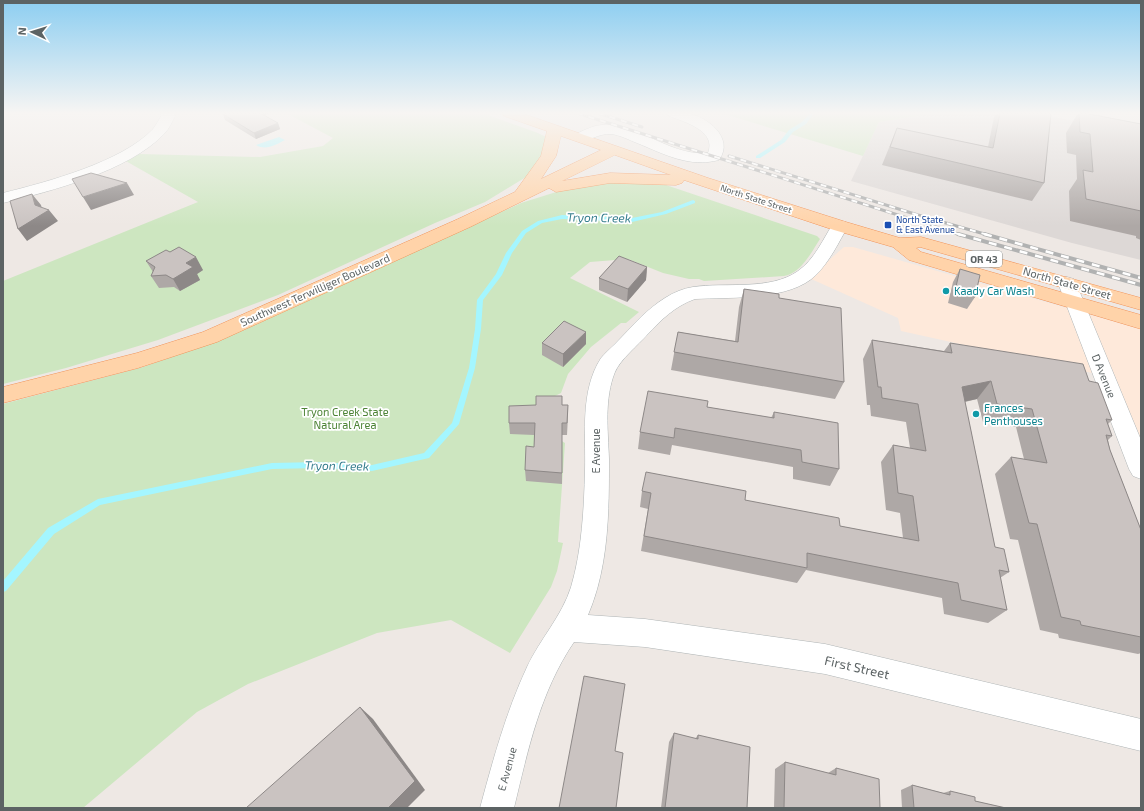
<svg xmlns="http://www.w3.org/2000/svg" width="1144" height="811" viewBox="0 0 1144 811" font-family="'Exo 2',sans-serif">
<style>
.commercial{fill:#fee9da}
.industrial{fill:#ddd8d6}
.green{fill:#cde6c0}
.water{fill:#a4f6ff}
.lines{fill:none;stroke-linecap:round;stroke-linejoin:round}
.stream{fill:#a4f6ff;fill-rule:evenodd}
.minor-casing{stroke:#afb5b6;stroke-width:1}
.major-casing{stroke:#f1945b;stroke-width:1}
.minor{fill:#fff;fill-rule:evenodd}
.major{fill:#ffd3a9;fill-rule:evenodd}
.rail-far1-casing{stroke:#b1b2b2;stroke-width:3}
.rail-casing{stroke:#b1b2b2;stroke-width:4}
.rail-far1{stroke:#fff;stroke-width:2;stroke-dasharray:6;stroke-linecap:butt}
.rail{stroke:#fff;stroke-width:2.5;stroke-dasharray:8;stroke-linecap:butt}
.wall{fill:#aea8a6}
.shaded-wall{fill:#8d8887}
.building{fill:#cac3c1;stroke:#8d8887}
.transit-dot{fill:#1a4fb4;stroke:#fff;stroke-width:1.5}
.culture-dot{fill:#0f9aa8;stroke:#fff;stroke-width:1.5}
.labels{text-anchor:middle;stroke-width:3.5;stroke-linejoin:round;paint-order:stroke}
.far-street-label{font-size:9px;fill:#5c6364;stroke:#fff}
.far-transit-label{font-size:9px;fill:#164399;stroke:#fff;text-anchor:start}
.shield{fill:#fff;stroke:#8d9292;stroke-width:1}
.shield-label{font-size:10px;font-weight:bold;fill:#5c6364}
.street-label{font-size:11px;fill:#5c6364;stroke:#fff}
.culture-label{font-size:11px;fill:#0d838f;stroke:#fff;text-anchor:start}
.park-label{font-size:11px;fill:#4c8335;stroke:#fff}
.water-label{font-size:12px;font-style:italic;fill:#367e8e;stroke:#fff}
.near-street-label{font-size:13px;fill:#5c6364;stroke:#fff}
</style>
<rect width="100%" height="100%" fill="#eee8e4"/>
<polygon class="commercial" points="844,247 853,247 1141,329 1141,440 1115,378 901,331 898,318 809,278"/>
<polygon class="industrial" points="937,113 1034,113 1141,134 1141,260 1072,243 851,181 879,122"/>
<g class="green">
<polygon points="286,113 482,113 538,133 546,137 549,147 531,174 485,202 435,223 278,295 158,340 66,368 3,384 3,281 198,202 124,160 139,154 260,157 323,146 333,138"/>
<polygon points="721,113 937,113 879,122 863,156"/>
<path d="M613,182L663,184L817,236L820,239C811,253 801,273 784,276L704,281L699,279H689L663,273L628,259L590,262L570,278L639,312L626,323H621L591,347L568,374L561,393L535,406L545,431L565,443L558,542L563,543L557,571L551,587L510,653L451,620L377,633L248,684L197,712L83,808H3V404L143,367L222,339L521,203L569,188Z"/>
</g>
<path class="water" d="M279,137L285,140C275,145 266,151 256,145Z"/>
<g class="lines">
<g class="stream">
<polygon points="810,113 814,113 806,124 793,132 785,142 760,158 756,158 756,156 781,140 789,130 802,122"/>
<polygon points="693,200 695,201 695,203 666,214 632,222 562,219 542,223 526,233 512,253 502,275 483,300 481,329 475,368 459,424 429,458 372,471 318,468 272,469 100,505 54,534 6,591 3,592 3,581 48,528 98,499 272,463 318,462 372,465 424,453 452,423 469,368 475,329 477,300 496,274 506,253 522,231 538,221 562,215 632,218 662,212"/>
</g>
<defs>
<g id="minor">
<path d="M160,113H174L175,116C172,122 169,129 164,134C129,171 51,191 3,203V193C47,182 122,162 153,129C156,125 159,120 161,116Z"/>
<path d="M667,113C673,113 680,112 686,113C707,116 735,138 719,160C689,168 664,154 637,143C629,140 620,135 611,134C598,133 588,143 576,140L574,137C577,133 582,131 587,129C626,111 667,158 708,153C717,131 685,122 669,116Z"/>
<path d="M840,221L846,222L848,226C839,242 830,261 816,275C790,301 730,297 695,299C675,306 661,320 647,335C638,345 620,360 615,372C604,399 608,430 609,459C609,511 609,566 588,615L645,619L825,644L1141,719V751L825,674L645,647L574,642C540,692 528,750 514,808H480C493,760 506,712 527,667C540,639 562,616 571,587C582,550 584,508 585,470C586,432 580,391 601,358C605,353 610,349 615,344C624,335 632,326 641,317C656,303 673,290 693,287C725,282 770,291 798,271C815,259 823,239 834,222Z"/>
<polygon points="1067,277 1074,279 1076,283 1141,440 1141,479 1133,476 1129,469 1058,283 1060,279"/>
</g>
<path id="major" d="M502,113H521L708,178L846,222L900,238L921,237L1141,298V310L920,247L916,248L921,252L1141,315V329L909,260L893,247L834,230L684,180L682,183L676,185L610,183L556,192L549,188L470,227L217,342L138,368L3,403V387L137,353L203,332L458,219L515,192L541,156L547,131L504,116ZM561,136L601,150L541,179L556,156ZM615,155L671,175L610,173L562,181Z"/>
</defs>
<use href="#minor" class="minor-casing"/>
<use href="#major" class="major-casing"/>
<use href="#minor" class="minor"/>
<use href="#major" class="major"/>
<defs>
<g id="rail-far1">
<polyline points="577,113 961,235"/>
<polyline points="598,113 642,127"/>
<polyline points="729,156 918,215 988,235"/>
</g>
<g id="rail">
<polyline points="958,234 1141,285"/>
<polyline points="984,234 1141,278"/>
</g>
</defs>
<use href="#rail-far1" class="rail-far1-casing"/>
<use href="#rail" class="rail-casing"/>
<use href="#rail-far1" class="rail-far1"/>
<use href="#rail" class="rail"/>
</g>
<g class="wall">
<polygon points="221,113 269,113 264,115 278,123 280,129 256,139 225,120 223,114"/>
<polygon points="996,113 1051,113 1044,183 1032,201 882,165 897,128 988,147 994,117"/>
<polygon points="1078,113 1084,113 1141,124 1141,240 1136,238 1136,236 1070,221 1069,191 1077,179 1076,155 1067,153 1066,133"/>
<polygon points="170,252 203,270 197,274 200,280 180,291 174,287 159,288 151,276 153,272 146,261"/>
<polygon points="647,267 646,280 627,302 599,290 599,278"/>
<polygon points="960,269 975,297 967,309 948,303 953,282"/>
<polygon points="744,289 779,298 844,382 835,399 671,370 678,332 735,341 739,307"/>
<polygon points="872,340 944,351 950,343 1089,381 1112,420 1108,424 1112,436 1108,440 1110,450 1141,530 1141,653 1138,654 1059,638 1058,634 1040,630 1018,540 1010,539 995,474 1011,457 1024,459 1016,427 983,422 977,399 965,402 995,547 1009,572 1000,578 1007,610 988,623 944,614 942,598 806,570 797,583 641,551 648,509 640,507 642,491 745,500 840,526 903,538 900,513 886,510 881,462 893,445 910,448 906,422 871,416 870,405 867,405 863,359"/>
<polygon points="542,343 586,344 563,367 542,355"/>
<polygon points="562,405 568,405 568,416 567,435 562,435 562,484 526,481 525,470 534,447 534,435 510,434 509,423"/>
<polygon points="707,407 771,418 774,412 839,469 830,486 793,479 793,467 672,445 670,455 638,449 640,432"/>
<polygon points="674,733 695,739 698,735 747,808 661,808 669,742"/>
<polygon points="785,762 828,773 836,768 880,808 774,808 775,769"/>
<polygon points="912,785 943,793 950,791 975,801 1006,808 902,808 901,790"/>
</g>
<g class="shaded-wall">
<polygon points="257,113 269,113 259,117"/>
<polygon points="278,123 280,129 256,139 254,133"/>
<polygon points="127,183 134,195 91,210 83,197"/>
<polygon points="32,194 41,205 43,213 49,210 58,221 27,241 18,229 35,205"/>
<polygon points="196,257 203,270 197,274 200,280 180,291 173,279 186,263"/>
<polygon points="647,267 646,280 627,302 628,289"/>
<polygon points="586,332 586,344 563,367 563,354"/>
<polygon points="991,381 977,399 948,405 962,387"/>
<polygon points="360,707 373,719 425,790 407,808 388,808"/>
</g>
<g class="building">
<polygon points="226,113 260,113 278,123 254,133 223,114"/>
<polygon points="1000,113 1051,113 1044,183 890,147 897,128 993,148"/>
<polygon points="1079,113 1084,113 1141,124 1141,211 1086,199 1083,170 1093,172 1090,134 1080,132"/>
<polygon points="91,173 127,183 83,197 72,179"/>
<polygon points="32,194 35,205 49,210 18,229 10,201"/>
<polygon points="179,247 196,257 186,263 193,267 173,279 166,275 151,276 155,267 146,261 166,250 170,252"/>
<polygon points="619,256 647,267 628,289 599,278"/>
<polygon points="960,269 980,275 975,297 955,291"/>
<polygon points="744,289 779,294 779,298 841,308 844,382 674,352 678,332 738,342"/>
<polygon points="564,321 586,332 563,354 542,343"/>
<polygon points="872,340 952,353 950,343 1083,364 1089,381 1098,383 1112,420 1106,419 1112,436 1106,435 1110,450 1141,530 1141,637 1081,625 1080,621 1061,617 1037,524 1029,523 1011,457 1047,463 1032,409 997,404 991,381 962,387 995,547 1004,549 1009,572 999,570 1007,610 961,600 958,583 807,553 807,568 644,536 651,493 642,491 646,472 746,491 745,500 839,518 840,526 919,541 913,496 898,493 893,445 926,451 918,404 882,398 881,387 878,387"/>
<polygon points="648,391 708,401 707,407 774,418 774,412 838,423 839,469 802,462 801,450 675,428 674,438 640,432"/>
<polygon points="536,396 562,396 562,405 568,405 567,423 562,423 562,473 525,470 526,446 534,447 535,423 509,423 509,406 536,405"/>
<polygon points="584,676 625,684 615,751 623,753 616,808 559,808"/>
<polygon points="360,707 415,781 388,808 246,808"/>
<polygon points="674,733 698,739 698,735 750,747 747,808 665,808"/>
<polygon points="785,762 836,775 836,768 879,779 880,808 784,808"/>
<polygon points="912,785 950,795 950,791 975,797 975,801 1006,808 914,808"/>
</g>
<linearGradient id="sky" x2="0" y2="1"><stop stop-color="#8dcef1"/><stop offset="0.5" stop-color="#f7f5f3"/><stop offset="1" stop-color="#f7f5f3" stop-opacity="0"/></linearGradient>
<rect width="1144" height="226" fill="url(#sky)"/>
<rect class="transit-dot" x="884" y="221" width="8" height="8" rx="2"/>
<g class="culture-dot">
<circle cx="946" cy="291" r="4"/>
<circle cx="976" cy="414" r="4"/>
</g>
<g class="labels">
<g class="far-street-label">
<text transform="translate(756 199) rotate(18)" y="3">North State Street</text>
</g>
<g class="far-transit-label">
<text x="896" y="223">North State<tspan x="896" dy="10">&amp; East Avenue</tspan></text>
</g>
<rect class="shield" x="966" y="251" width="36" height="16" rx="3"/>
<g class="shield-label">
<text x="984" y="263">OR 43</text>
</g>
<g class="street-label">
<text transform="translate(1067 283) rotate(16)" y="4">North State Street</text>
<text transform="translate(315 290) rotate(-24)" y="4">Southwest Terwilliger Boulevard</text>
<text transform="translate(1104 376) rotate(68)" y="4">D Avenue</text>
<text transform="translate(596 451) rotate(-90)" y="4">E Avenue</text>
<text transform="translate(507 769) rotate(-75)" y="4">E Avenue</text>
</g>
<g class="culture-label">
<text x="954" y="295">Kaady Car Wash</text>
<text x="984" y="412">Frances<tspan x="984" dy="13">Penthouses</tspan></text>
</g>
<g class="park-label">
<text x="345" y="416">Tryon Creek State<tspan x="345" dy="13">Natural Area</tspan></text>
</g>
<g class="water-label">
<text transform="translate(599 218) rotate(1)" y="4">Tryon Creek</text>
<text transform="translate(337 466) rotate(1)" y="4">Tryon Creek</text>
</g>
<g class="near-street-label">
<text transform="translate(857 667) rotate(13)" y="5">First Street</text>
</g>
</g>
<rect width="1144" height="811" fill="none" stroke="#5c6364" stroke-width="8"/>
<g transform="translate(32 32) rotate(274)" stroke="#ffffff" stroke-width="3" paint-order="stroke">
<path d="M0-3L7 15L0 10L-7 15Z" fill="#5c6364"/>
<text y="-6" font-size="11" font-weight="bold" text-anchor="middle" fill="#5c6364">N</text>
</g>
</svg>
